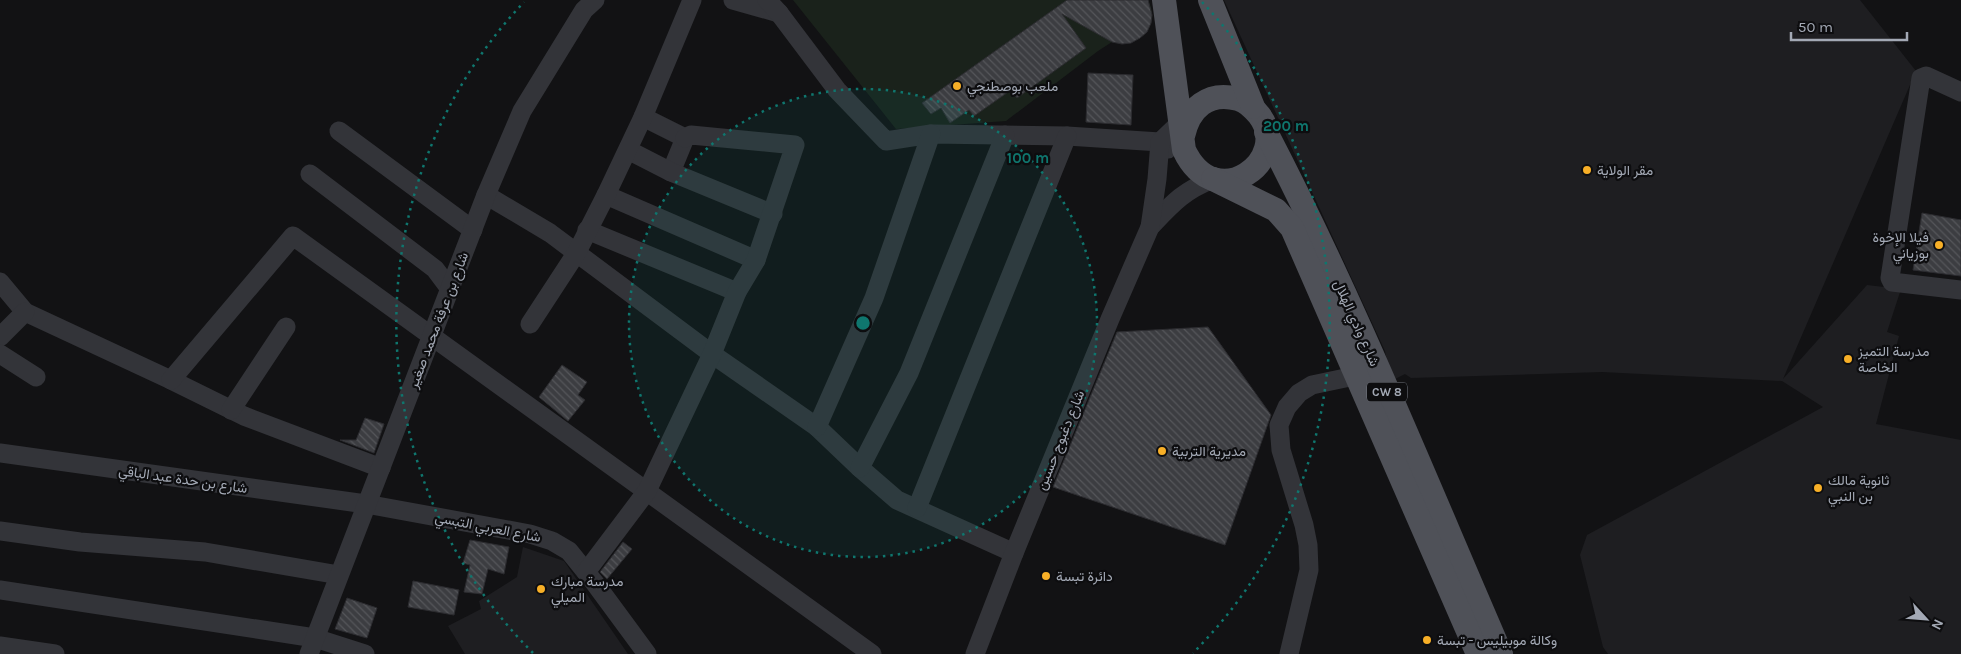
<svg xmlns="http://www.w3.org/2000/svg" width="1961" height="654" viewBox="0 0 1961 654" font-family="Karla,Vazirmatn,sans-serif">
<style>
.built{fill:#1e1e21}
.green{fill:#1a221b}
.building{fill:url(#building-back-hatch);stroke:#2c2c30}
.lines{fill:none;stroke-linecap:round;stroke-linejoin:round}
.minor{stroke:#333439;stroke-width:19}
.major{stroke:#4f5158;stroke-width:24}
.ring{fill:none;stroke:#0f766e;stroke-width:2.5;stroke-dasharray:2.5 5}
.poi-dot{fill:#f7af27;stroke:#0d0d0f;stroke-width:2}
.labels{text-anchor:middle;stroke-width:4.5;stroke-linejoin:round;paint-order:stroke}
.shield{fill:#0d0d0f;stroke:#767a83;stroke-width:1}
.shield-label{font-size:12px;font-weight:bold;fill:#a3a9b5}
.poi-label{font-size:14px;fill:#a3a9b5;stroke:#0d0d0f;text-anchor:start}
.street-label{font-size:14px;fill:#a3a9b5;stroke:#0d0d0f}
.centre{fill:#0f766e;stroke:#0d0d0f;stroke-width:2.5}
.ring-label{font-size:15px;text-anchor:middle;font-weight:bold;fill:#0f766e;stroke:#0d0d0f;stroke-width:4.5;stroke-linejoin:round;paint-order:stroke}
</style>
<defs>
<pattern id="building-back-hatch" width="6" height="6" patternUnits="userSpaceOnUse" patternTransform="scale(1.25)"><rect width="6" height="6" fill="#3c3d41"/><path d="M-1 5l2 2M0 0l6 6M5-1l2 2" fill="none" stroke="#55565a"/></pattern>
</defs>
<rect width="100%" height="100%" fill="#121214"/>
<g class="built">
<polygon points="1224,0 1860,0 1916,71 1783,379 1867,285 1901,289 1887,332 1899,336 1876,424 1961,440 1961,654 1608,654 1603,647 1580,555 1587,535 1823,407 1782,381 1602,372 1411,378 1405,374 1391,381 1385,351"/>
<polygon points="523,547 564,561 628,654 465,654 448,626 481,609 479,601 517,577"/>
</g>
<path class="green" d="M793,0H1148C1162,27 1138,47 1112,42L1098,51L1006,121L896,129Z"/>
<g class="building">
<polygon points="1067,0 1148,0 1152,15 1151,23 1147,32 1140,38 1131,43 1122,44 1112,42 1062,14 1086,48 1017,98 1011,90 974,116 969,110 950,123 941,108 931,114 922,103"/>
<polygon points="1088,73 1133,75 1131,125 1086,122"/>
<polygon points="1922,213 1961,220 1961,276 1913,270"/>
<polygon points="1208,327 1271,415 1225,545 1053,487 1117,332"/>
<polygon points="562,365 587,382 578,395 585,400 568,421 539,397"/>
<polygon points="365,418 384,424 374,453 340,440 356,440"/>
<polygon points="470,540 509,547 504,574 488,569 482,594 464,592 470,565 463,563"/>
<polygon points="623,542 632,549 607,579 600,572"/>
<polygon points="413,581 459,590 454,615 408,607"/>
<polygon points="347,598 377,608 367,638 335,629"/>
</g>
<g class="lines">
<g class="minor">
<polyline points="733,0 779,13"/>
<polyline points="767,0 779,13 837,90 886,141 931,134 1067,136 1160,142 1168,149"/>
<polyline points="1961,92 1926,76 1921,78 1890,278 1892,282 1961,290"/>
<polyline points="643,117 685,138 671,172"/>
<polyline points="339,131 473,230"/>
<polyline points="628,150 671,172 773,214"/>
<polyline points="310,174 435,269 450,289"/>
<polyline points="486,195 550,233 712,354 817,427 860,468 897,500 1014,553"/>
<polyline points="606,195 756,260"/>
<path d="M1150,227C1172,204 1183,191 1213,179"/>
<polyline points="587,230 737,292"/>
<polyline points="0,282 25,312 171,380 244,416 381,468"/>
<polyline points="530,324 577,252 606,195 643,117 692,0"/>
<polyline points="0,337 25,312"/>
<polyline points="0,354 36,377"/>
<polyline points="171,380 293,236 872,654"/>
<polyline points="231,410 286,327"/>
<polyline points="817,427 874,298 931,134"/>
<polyline points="0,453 366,504 530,534 552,541 569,551 594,582 647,654"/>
<polyline points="860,468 909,373 1005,135"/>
<polyline points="917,508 1067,136"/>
<polyline points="0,531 80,542 205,552 339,575"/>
<polyline points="586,572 647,491 712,354 737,292 756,260 795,145 691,135 685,138"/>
<polyline points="0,590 315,638 365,654"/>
<polyline points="0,646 55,654"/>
<polyline points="309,654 486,195 522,111 584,10 595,0"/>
<polyline points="975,654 1014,553 1110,319 1150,227 1157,179 1160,142 1188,115"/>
<polyline points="1289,654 1309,570 1308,545 1304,525 1281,450 1279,425 1287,407 1299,393 1312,385 1369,373"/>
</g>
<g class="major">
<path d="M1164,0L1184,150C1216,218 1293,158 1259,115C1253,108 1247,101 1238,99C1208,91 1189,108 1183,136"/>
<polyline points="1210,0 1253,107"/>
<path d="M1266,132C1354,301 1425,479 1501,654"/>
<polyline points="1213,179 1276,210 1292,228 1478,654"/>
</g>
</g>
<circle cx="863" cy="323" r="234" fill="#0f766e" fill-opacity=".12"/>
<g class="ring">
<circle cx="863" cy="323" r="234"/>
<path d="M533 653A467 467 0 0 1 524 2M1202 2A467 467 0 0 1 1193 653"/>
</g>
<g class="poi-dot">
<circle cx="957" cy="86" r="5"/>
<circle cx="1587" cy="170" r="5"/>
<circle cx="1939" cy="245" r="5"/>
<circle cx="1848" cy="359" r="5"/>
<circle cx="1162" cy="451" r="5"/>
<circle cx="1818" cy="488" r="5"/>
<circle cx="1046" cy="576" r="5"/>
<circle cx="541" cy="589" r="5"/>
<circle cx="1427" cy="640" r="5"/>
</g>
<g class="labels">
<rect class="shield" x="1367" y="382.5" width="40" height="19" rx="4"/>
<g class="shield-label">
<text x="1387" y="396">CW 8</text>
</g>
<g class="poi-label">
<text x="967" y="91">ملعب بوصطنجي</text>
<text x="1597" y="175">مقر الولاية</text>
<text x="1929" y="242" text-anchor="end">فيلا الإخوة<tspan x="1929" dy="16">بوزياني</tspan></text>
<text x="1858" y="356">مدرسة التميز<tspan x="1858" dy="16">الخاصة</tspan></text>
<text x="1172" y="456">مديرية التربية</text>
<text x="1828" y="485">ثانوية مالك<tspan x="1828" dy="16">بن النبي</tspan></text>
<text x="1056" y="581">دائرة تبسة</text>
<text x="551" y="586">مدرسة مبارك<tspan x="551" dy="16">الميلي</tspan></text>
<text x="1437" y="645">وكالة موبيليس - تبسة</text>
</g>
<g class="street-label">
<text transform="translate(438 320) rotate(-69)" y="5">شارع بن عرفة محمد صغير</text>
<text transform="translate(1357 323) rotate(66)" y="5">شارع وادي الهلال</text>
<text transform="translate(1060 440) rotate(-68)" y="5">شارع دغبوج حسين</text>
<text transform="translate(183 479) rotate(8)" y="5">شارع بن حدة عبد الباقي</text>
<text transform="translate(488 527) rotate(11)" y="5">شارع العربي التبسي</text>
</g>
</g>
<circle cx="863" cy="323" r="8" class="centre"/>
<g class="ring-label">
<text x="1286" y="131">200 m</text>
<text x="1028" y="163">100 m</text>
</g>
<g transform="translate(1926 619) rotate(116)" stroke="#0d0d0f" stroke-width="4" paint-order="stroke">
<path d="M0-4L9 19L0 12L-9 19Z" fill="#a3a9b5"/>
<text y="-8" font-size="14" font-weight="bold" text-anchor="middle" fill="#a3a9b5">N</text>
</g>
<path d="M1791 32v8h116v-8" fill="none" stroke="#a3a9b5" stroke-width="2.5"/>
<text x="1798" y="32" font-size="15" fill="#a3a9b5" stroke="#0d0d0f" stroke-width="4" paint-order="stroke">50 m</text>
</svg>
